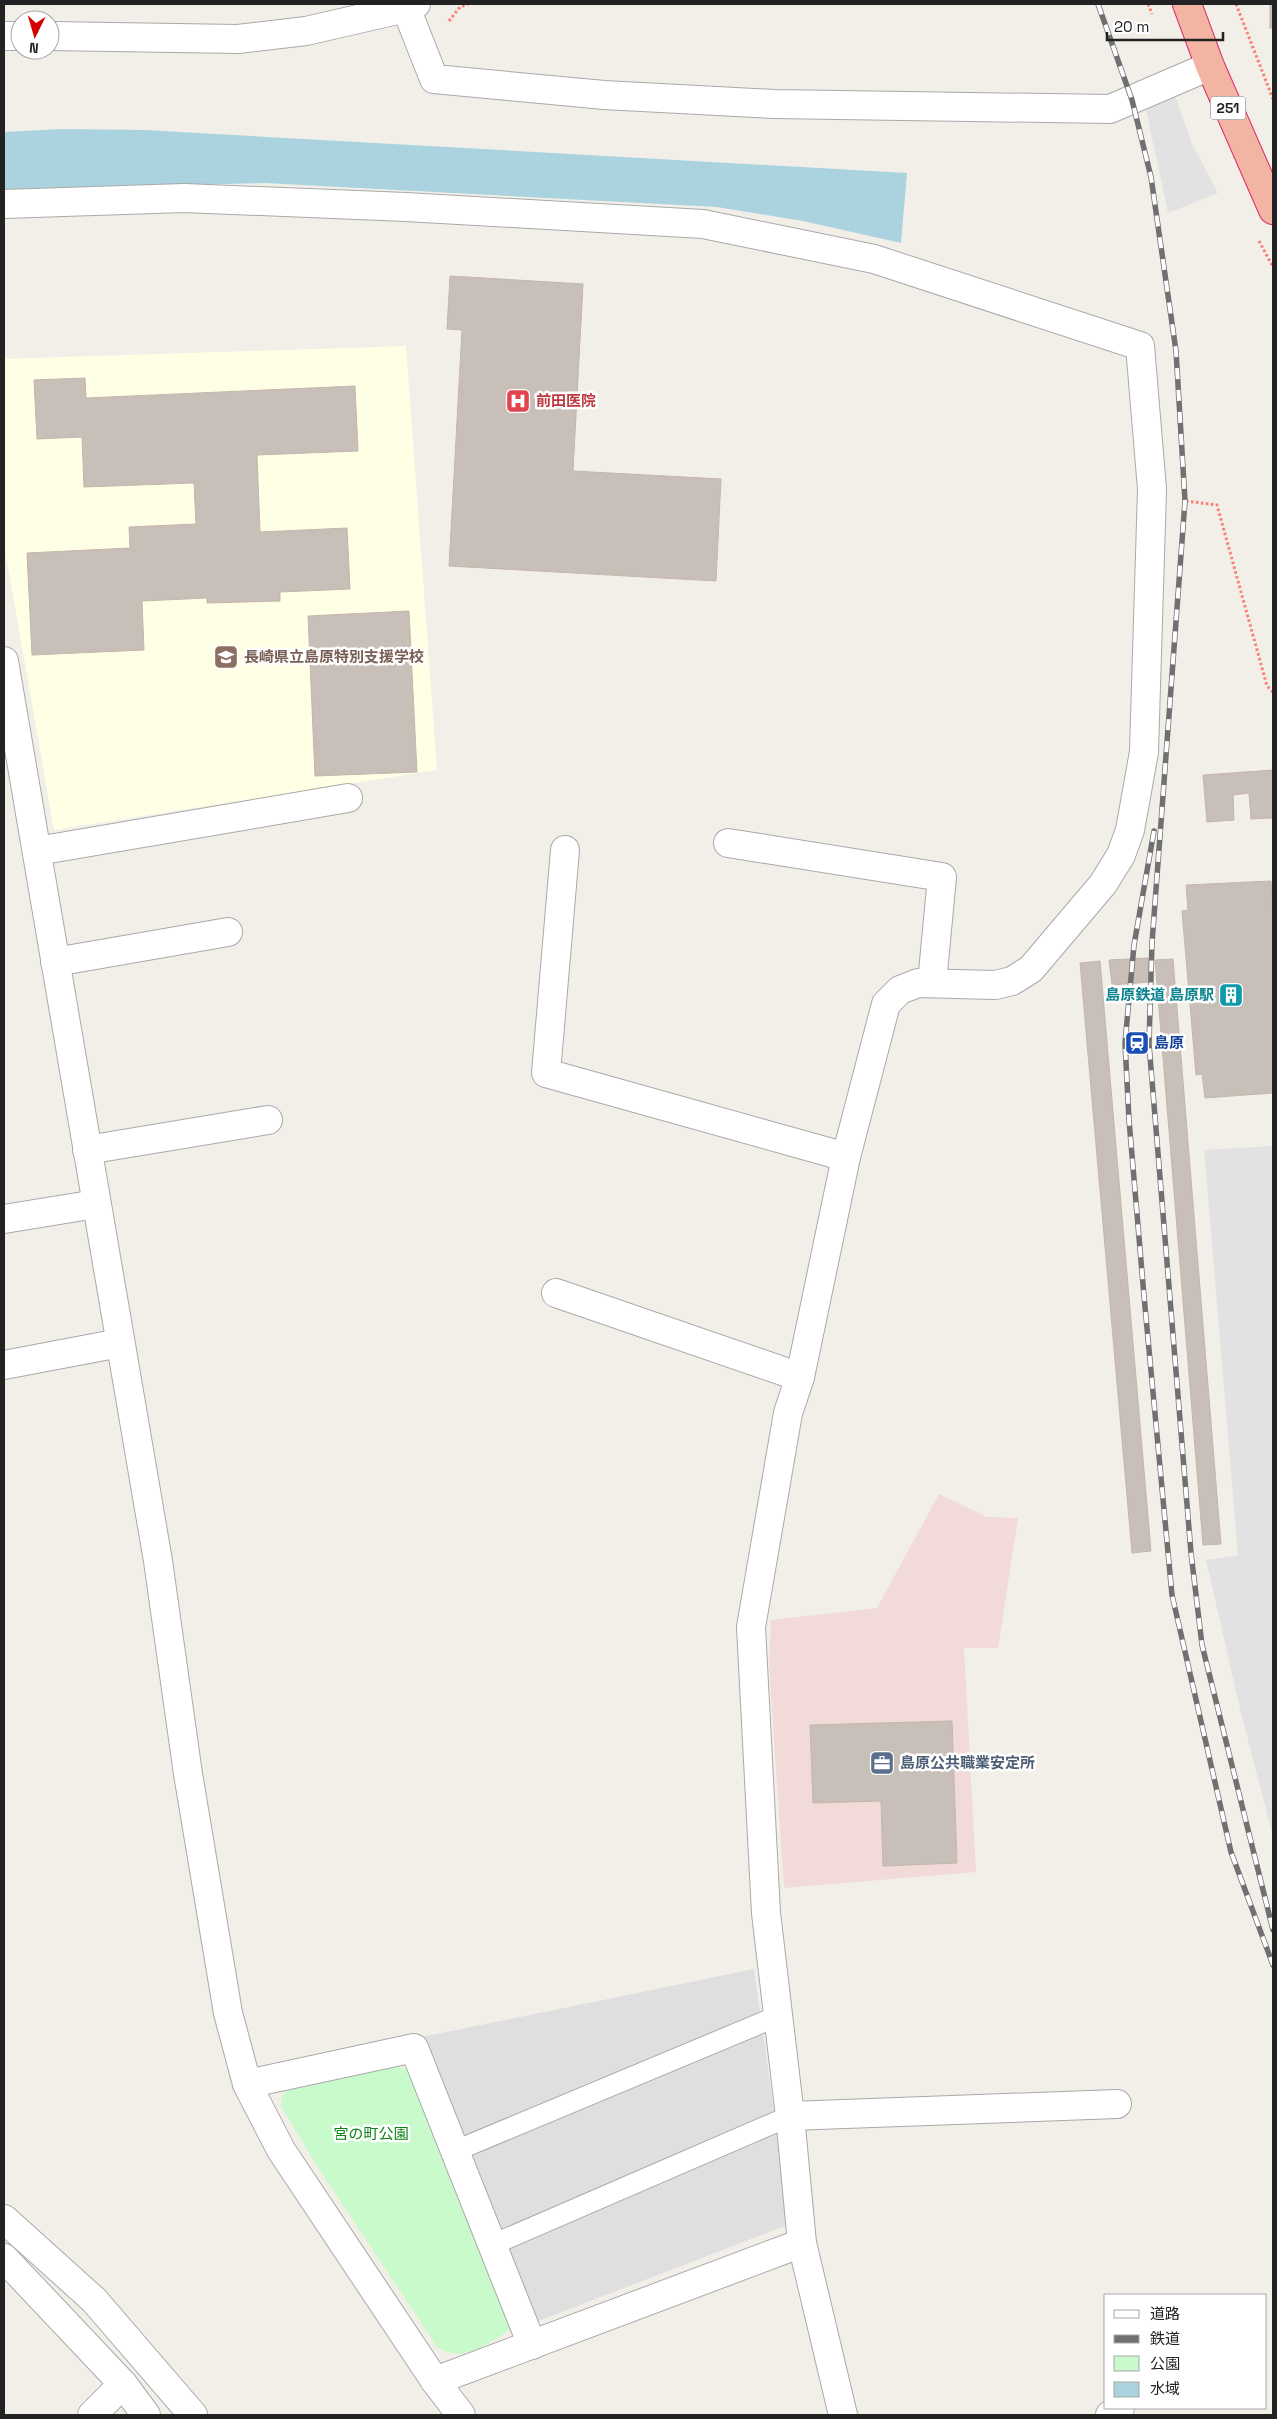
<svg xmlns="http://www.w3.org/2000/svg" width="1277" height="2419" viewBox="0 0 1277 2419" font-family="'Space Grotesk','Noto Sans JP',sans-serif">
<style>
.residential{fill:#e0dfdf}
.commercial{fill:#f2dad9}
.education{fill:#ffffe5}
.park{fill:#c8facc}
.parking{fill:#e2e2e2}
.water{fill:#aad3df}
.building{fill:#c7bfb8;stroke:#c4b6ab}
.lines{fill:none;stroke-linecap:round;stroke-linejoin:round}
.service-casing{stroke:#a9a9a9;stroke-width:22}
.minor-casing{stroke:#a9a9a9;stroke-width:30}
.tertiary-casing{stroke:#a9a9a9;stroke-width:30}
.trunk-casing{stroke:#dc2a67;stroke-width:30}
.path{stroke:#fa8072;stroke-width:3;stroke-dasharray:2.5 2.5;stroke-linecap:butt}
.service{stroke:#fff;stroke-width:20}
.minor{stroke:#fff;stroke-width:28}
.tertiary{stroke:#fff;stroke-width:28}
.trunk{stroke:#f2b4a3;stroke-width:28}
.rail-casing{stroke:#707070;stroke-width:5.5}
.rail{stroke:#fff;stroke-width:4;stroke-dasharray:11;stroke-linecap:butt}
.labels{text-anchor:middle;stroke-width:5;stroke-linejoin:round;paint-order:stroke}
.shield{fill:#fff;stroke:#646464;stroke-width:1}
.shield-label{font-size:14px;font-weight:bold;fill:#222}
.health-label{font-size:15px;font-weight:bold;fill:#be3a42;stroke:#fff;text-anchor:start}
.education-label{font-size:15px;font-weight:bold;fill:#785e54;stroke:#fff;text-anchor:start}
.culture-label{font-size:15px;font-weight:bold;fill:#0d838f;stroke:#fff;text-anchor:end}
.transit-label{font-size:15px;font-weight:bold;fill:#164399;stroke:#fff;text-anchor:start}
.service-label{font-size:15px;font-weight:bold;fill:#4e5e75;stroke:#fff;text-anchor:start}
.park-label{font-size:15px;fill:#0c8416;stroke:#fff}
</style>
<rect width="100%" height="100%" fill="#f2efe9"/>
<polygon class="residential" points="754,1969 790,2224 536,2322 422,2037"/>
<polygon class="commercial" points="939,1494 987,1517 1018,1518 998,1648 964,1648 976,1872 784,1888 769,1664 771,1620 877,1608"/>
<polygon class="education" points="406,346 437,770 54,830 4,544 4,359"/>
<path class="park" d="M395,2066L406,2069L415,2077L511,2327C504,2337 472,2353 459,2354C450,2354 444,2351 437,2347L315,2163L281,2106L282,2096L288,2088Z"/>
<g class="parking">
<polygon points="1174,93 1192,144 1218,193 1168,213 1145,105"/>
<polygon points="1273,1146 1273,1836 1241,1713 1206,1560 1238,1555 1204,1150"/>
</g>
<polygon class="water" points="62,129 145,130 907,173 901,243 803,221 717,207 265,183 4,189 4,132"/>
<g class="building">
<rect x="1270" y="4" width="3" height="24"/>
<polygon points="450,276 583,284 573,471 721,479 716,581 449,566 462,330 447,329"/>
<polygon points="85,378 86,398 355,386 358,451 257,455 260,532 347,528 350,589 280,592 280,601 207,603 207,598 142,601 144,650 32,655 27,553 130,548 129,527 196,524 194,483 84,487 82,437 37,439 34,380"/>
<polygon points="409,611 417,772 315,776 308,616"/>
<polygon points="1273,770 1273,818 1251,819 1249,793 1233,795 1234,820 1207,822 1203,775"/>
<polygon points="1271,881 1273,915 1273,1093 1205,1098 1202,1074 1196,1075 1182,911 1188,910 1186,885"/>
<polygon points="1148,958 1150,982 1112,985 1109,960"/>
<polygon points="1173,959 1221,1544 1203,1545 1155,960"/>
<polygon points="1100,961 1151,1551 1132,1553 1080,963"/>
<polygon points="952,1721 957,1863 883,1866 881,1801 813,1803 810,1725"/>
</g>
<g class="lines">
<defs>
<g id="service">
<polyline points="455,2151 778,2016"/>
<polyline points="492,2245 790,2116"/>
</g>
<g id="minor">
<polyline points="406,8 434,79 604,95 774,104 1110,109 1210,66"/>
<polyline points="4,204 184,198 406,207 703,224 874,259 1140,346 1152,489 1144,752 1130,830 1121,855 1103,884 1031,969 1012,981 995,985 918,983 900,990 886,1004 846,1157 800,1377 788,1413 751,1627 766,1913 790,2116 802,2243 843,2415"/>
<polyline points="4,661 158,1561 188,1774 228,2013 247,2084 281,2150 435,2381 461,2415"/>
<polyline points="728,843 942,877 932,983"/>
<polyline points="565,850 546,1073 846,1157"/>
<polyline points="37,851 348,798"/>
<polyline points="55,962 228,932"/>
<polyline points="87,1150 268,1120"/>
<polyline points="4,1219 96,1204"/>
<polyline points="556,1293 800,1377"/>
<polyline points="4,1365 120,1343"/>
<polyline points="247,2084 414,2048 532,2345"/>
<polyline points="790,2116 1117,2104"/>
<polyline points="4,2219 94,2300 193,2415"/>
<polyline points="4,2258 123,2384 146,2415"/>
<polyline points="435,2381 802,2243"/>
<polyline points="92,2415 123,2384"/>
<polyline points="1110,2415 1120,2408"/>
</g>
<g id="tertiary">
<polyline points="4,36 20,36"/>
<polyline points="50,36 238,39 306,31 406,8 416,4"/>
</g>
<polyline id="trunk" points="1187,4 1210,66 1273,210"/>
</defs>
<use href="#service" class="service-casing"/>
<use href="#minor" class="minor-casing"/>
<use href="#tertiary" class="tertiary-casing"/>
<use href="#trunk" class="trunk-casing"/>
<g class="path">
<polyline points="1148,4 1152,14"/>
<polyline points="1236,4 1273,99"/>
<polyline points="449,21 460,7 468,4"/>
<polyline points="1259,241 1273,267"/>
<polyline points="1186,501 1217,505 1267,686 1273,692"/>
</g>
<use href="#service" class="service"/>
<use href="#minor" class="minor"/>
<use href="#tertiary" class="tertiary"/>
<use href="#trunk" class="trunk"/>
<defs>
<g id="rail">
<polyline points="1098,4 1132,100 1151,177 1176,351 1185,501 1152,943 1149,1044 1191,1553 1202,1645 1273,1930"/>
<polyline points="1154,831 1134,945 1125,1043 1129,1120 1144,1296 1172,1595 1231,1852 1273,1965"/>
</g>
</defs>
<use href="#rail" class="rail-casing"/>
<use href="#rail" class="rail"/>
</g>
<defs>
<symbol id="hospital-square" viewBox="-11 -11 22 22"><rect x="-9" y="-9" width="18" height="18" rx="4" fill="#e0444e" stroke="#fff"/><path d="M-5-5h3v3.5h4V-5h3V5h-3V1.5h-4V5h-3Z" fill="#fff"/></symbol>
<symbol id="school-square" viewBox="-11 -11 22 22"><rect x="-9" y="-9" width="18" height="18" rx="4" fill="#8d6e63" stroke="#fff"/><path d="M0-5L7-2L0 1L-7-2ZM-4 1L0 2.5L4 1V4Q0 6-4 4Z" fill="#fff"/></symbol>
<symbol id="building-square" viewBox="-11 -11 22 22"><rect x="-9" y="-9" width="18" height="18" rx="4" fill="#0f9aa8" stroke="#fff"/><path d="M-4-6H4V6H1V3H-1V6H-4ZM-2.5-4.3h1.7v1.8h-1.7ZM.8-4.3h1.7v1.8H.8ZM-2.5-1h1.7V.8h-1.7ZM.8-1h1.7V.8H.8Z" fill="#fff"/></symbol>
<symbol id="station-square" viewBox="-11 -11 22 22"><rect x="-9" y="-9" width="18" height="18" rx="4" fill="#1a4fb4" stroke="#fff"/><path d="M-3-6H3Q5-6 5-4V2Q5 4 3 4L4.5 6H3L1.5 4h-3L-3 6H-4.5L-3 4Q-5 4-5 2V-4Q-5-6-3-6ZM-3.5-4v3h7v-3ZM-3.5 1v1.5H-2V1ZM2 1v1.5H3.5V1Z" fill="#fff"/></symbol>
<symbol id="office-square" viewBox="-11 -11 22 22"><rect x="-9" y="-9" width="18" height="18" rx="4" fill="#5c6f8a" stroke="#fff"/><path d="M-6-3h4V-5.5h4V-3h4V5H-6ZM-1-4.5V-3h2v-1.5ZM-6 0V1H6V0Z" fill="#fff"/></symbol>
</defs>
<g fill-rule="evenodd">
<use href="#hospital-square" x="504" y="387" width="28" height="28"/>
<use href="#school-square" x="212" y="643" width="28" height="28"/>
<use href="#building-square" x="1217" y="981" width="28" height="28"/>
<use href="#station-square" x="1123" y="1029" width="28" height="28"/>
<use href="#office-square" x="868" y="1749" width="28" height="28"/>
</g>
<g class="labels">
<rect class="shield" x="1210.5" y="96.5" width="35" height="23" rx="4"/>
<g class="shield-label">
<text x="1228" y="113">251</text>
</g>
<g class="health-label">
<text x="536" y="406">前田医院</text>
</g>
<g class="education-label">
<text x="244" y="662">長崎県立島原特別支援学校</text>
</g>
<g class="culture-label">
<text x="1214" y="1000">島原鉄道 島原駅</text>
</g>
<g class="transit-label">
<text x="1154" y="1048">島原</text>
</g>
<g class="service-label">
<text x="900" y="1768">島原公共職業安定所</text>
</g>
<g class="park-label">
<text x="371" y="2139">宮の町公園</text>
</g>
</g>
<rect width="1277" height="2419" fill="none" stroke="#222222" stroke-width="10"/>
<rect x="1104" y="2294" width="162" height="115" fill="#ffffff" stroke="#a7a7a7"/>
<rect x="1114" y="2310" width="25" height="8" fill="#ffffff" stroke="#a7a7a7"/>
<text x="1150" y="2319" font-size="15" fill="#222222">道路</text>
<rect x="1114" y="2335" width="25" height="8" fill="#707070" stroke="#a7a7a7"/>
<text x="1150" y="2344" font-size="15" fill="#222222">鉄道</text>
<rect x="1114" y="2356" width="25" height="15" fill="#c8facc" stroke="#a7a7a7"/>
<text x="1150" y="2369" font-size="15" fill="#222222">公園</text>
<rect x="1114" y="2382" width="25" height="15" fill="#aad3df" stroke="#a7a7a7"/>
<text x="1150" y="2394" font-size="15" fill="#222222">水域</text>
<g transform="translate(35 35) rotate(185)"><circle r="24" fill="#ffffff" stroke="#a7a7a7"/>
<path d="M0-4L9 19L0 12L-9 19Z" fill="#d40000"/>
<text y="-8" font-size="14" font-weight="bold" text-anchor="middle" fill="#222222">N</text>
</g>
<path d="M1107 32v8h116v-8" fill="none" stroke="#222222" stroke-width="2.5"/>
<text x="1114" y="32" font-size="15" fill="#222222" stroke="#ffffff" stroke-width="4" paint-order="stroke">20 m</text>
</svg>
